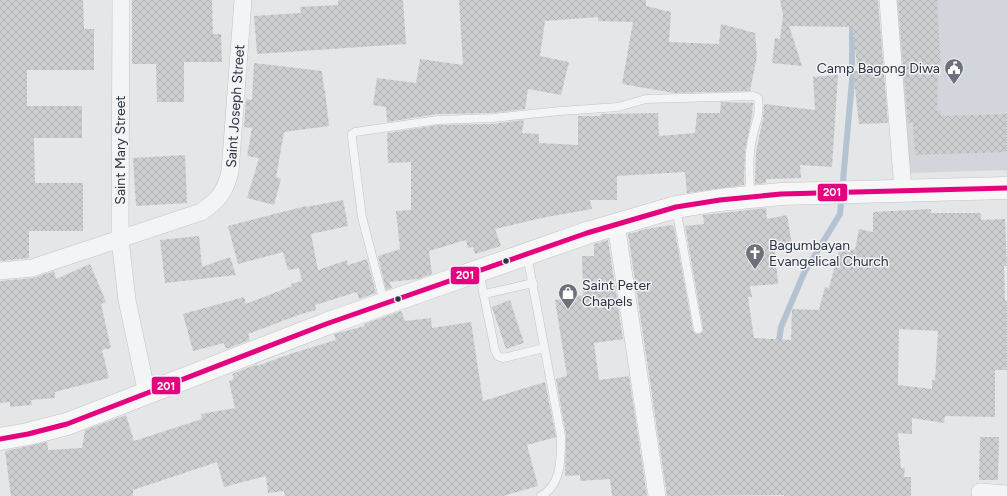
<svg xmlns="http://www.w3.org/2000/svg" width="1007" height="496" viewBox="0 0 1007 496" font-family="Figtree,sans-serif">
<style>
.built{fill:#d2d5db}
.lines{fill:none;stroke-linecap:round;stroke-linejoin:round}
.stream{stroke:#b4c2d1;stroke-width:6}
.building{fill:url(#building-cross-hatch);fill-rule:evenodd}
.service-casing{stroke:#c2c4c6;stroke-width:9}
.minor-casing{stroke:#c2c4c6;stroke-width:18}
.secondary-casing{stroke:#c2c4c6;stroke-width:23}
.service{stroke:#f3f4f5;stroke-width:8}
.minor{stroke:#f3f4f5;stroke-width:17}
.secondary{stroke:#f7f7f7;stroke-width:22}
.bus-1-casing{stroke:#f2f4f7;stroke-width:8}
.bus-1{stroke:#e5007d;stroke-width:5}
.bus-dot{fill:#2b3341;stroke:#f2f4f7;stroke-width:1.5}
.labels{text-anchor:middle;stroke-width:3;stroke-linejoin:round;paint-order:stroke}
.poi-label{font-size:14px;fill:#2b3341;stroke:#f2f4f7;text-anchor:start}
.street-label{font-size:14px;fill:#2b3341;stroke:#f2f4f7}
.line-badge{stroke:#f2f4f7;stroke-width:1.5}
.badge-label{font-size:11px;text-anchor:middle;font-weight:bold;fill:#fff}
</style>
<defs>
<pattern id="building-cross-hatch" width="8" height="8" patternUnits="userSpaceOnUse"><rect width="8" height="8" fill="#ccced0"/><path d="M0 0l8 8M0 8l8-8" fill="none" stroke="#afb1b4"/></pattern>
</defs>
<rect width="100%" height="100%" fill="#e4e6e8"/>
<polygon class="built" points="893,0 1007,0 1007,170 907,173"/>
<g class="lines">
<polyline class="stream" points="778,347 781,327 804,273 840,214 852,81 852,22"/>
</g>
<g class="building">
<polygon points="0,0 83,0 84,29 94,29 94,70 27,70 27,106 82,106 82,138 34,138 35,183 83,183 83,231 29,231 29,258 0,261"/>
<polygon points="132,0 212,0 213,34 221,34 222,62 184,62 184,102 157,102 156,64 132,64"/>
<polygon points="338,0 403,0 406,44 257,54 254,16 301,13 300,7 338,5"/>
<polygon points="459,0 646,0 646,6 671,12 669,42 719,44 721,24 755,33 757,56 750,91 674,93 622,84 633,22 598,21 598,17 545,21 540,56 569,62 561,95 528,89 525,109 492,113 438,114 387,122 386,107 373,105 377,78 416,83 420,59 463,65"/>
<polygon points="780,0 878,0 888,123 859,124 853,71 858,71 852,27 789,26 802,66 772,63 775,38 780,39 783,15"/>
<polygon points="898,0 937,0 941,73 938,73 937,111 941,110 941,116 1007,114 1007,152 915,155 913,123 908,123"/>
<polygon points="254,63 322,71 324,90 325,90 329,126 284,132 276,177 281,179 274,205 247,198 259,158 247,156 252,128 244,127 246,99 252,100"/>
<polygon points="838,75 832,167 800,165 801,178 766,179 766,183 755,184 756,152 763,118 764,104 815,110 813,77"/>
<polygon points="721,102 753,103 752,116 745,151 744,185 687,193 685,172 617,176 617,200 590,200 592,209 541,218 495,229 501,246 475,254 473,247 468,248 466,240 429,251 432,274 418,279 389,282 392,288 386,290 378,256 400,249 396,211 411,210 411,162 388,163 387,133 438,125 492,124 524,120 522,133 539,134 539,143 578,145 578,116 600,116 601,114 658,113 659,136 695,133 697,113 720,113"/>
<polygon points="185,155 187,203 136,206 133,158"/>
<polygon points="343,200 348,226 311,234 318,270 347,260 348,265 367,259 376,293 359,299 357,292 315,305 316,310 301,314 248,334 250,340 226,349 224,343 193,351 183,314 244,297 246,304 292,286 291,284 302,281 299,268 288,270 283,252 238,264 228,226 306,206 306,207"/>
<path d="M766,208L767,219L787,215L792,245L775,248L778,284L750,286L752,297H748L754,338L791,340L792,309L819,310L825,287L829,288L840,246L855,250L859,229L873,232V212L931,209V213H981V220L1005,219L1007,266H1004L1005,301H1007V370H995V417L945,416L944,423L912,418V434L898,433L901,468H905L904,477H911V496H784V495L667,496L628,234L646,229L672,225L674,227L693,330L696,334H699L703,331V328L685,226L704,224L703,215ZM899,329L938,331L935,380H932V389L898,385Z"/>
<polygon points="199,236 202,267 230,257 236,275 165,283 160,240"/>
<polygon points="608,240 623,339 594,343 599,380 629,376 647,496 612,496 610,479 580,481 580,475 565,476 566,435 556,379 567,376 555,300 583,295 582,256 594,256 594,244"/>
<polygon points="90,264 106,302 101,304 111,348 102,350 109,378 55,392 55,398 31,400 32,405 10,407 10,402 0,403 0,281 33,278 54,271 56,279"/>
<polygon points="510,300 524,343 506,349 492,307"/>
<polygon points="401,311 405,321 431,318 432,328 471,322 483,401 545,382 556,437 527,445 538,486 503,496 285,496 284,491 268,493 266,476 224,487 217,462 133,490 133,496 11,496 5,451 47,442 48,450 82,448 85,430 126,415 134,441 202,419 201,414 235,408 229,381 234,379 232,374 257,364 257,366 293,353 336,340 334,334 365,326 364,324"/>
<polygon points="980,437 999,437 998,480 979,480"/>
</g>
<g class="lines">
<defs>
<g id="service">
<polyline points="676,208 698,329"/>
<path d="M527,255L561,436C561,457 562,485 541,496"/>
<polyline points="479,272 495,350 498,356 503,358 544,348"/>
<polyline points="485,294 533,283"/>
<path d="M384,302L362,217L352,138V134L355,132L438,120L492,118L560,111L618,107L646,99L753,96L758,98C761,117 753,128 751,145C748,161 750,179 750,196"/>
</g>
<g id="minor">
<polyline points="121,0 120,239 127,300 147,394"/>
<polyline points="888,0 903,190"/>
<polyline points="616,224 657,496"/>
<path d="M0,271L32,268L201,212C218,201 225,192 230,172L243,0"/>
<polyline points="980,492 1007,494"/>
</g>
<polyline id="secondary" points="0,439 28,434 67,424 326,324 587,233 676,207 720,200 781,194 1007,188"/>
</defs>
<use href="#service" class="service-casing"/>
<use href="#minor" class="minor-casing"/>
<use href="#secondary" class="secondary-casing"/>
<use href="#service" class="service"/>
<use href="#minor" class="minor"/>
<use href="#secondary" class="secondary"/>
<defs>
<polyline id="bus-1" points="0,439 28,434 67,424 326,324 587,233 676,207 720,200 781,194 1007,188"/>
</defs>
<use href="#bus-1" class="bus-1-casing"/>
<use href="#bus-1" class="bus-1"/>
</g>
<defs>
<symbol id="civic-pin" viewBox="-11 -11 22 30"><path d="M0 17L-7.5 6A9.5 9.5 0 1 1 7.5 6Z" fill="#6c727b" stroke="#f2f4f7"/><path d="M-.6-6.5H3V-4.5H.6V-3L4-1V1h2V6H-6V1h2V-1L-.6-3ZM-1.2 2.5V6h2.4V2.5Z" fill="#fff"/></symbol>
<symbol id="church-pin" viewBox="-11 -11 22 30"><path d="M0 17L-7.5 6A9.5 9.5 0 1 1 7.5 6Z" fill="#6c727b" stroke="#f2f4f7"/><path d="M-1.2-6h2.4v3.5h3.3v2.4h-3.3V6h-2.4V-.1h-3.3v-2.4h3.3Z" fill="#fff"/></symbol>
<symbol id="shop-pin" viewBox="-11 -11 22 30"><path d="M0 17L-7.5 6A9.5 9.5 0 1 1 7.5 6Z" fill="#6c727b" stroke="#f2f4f7"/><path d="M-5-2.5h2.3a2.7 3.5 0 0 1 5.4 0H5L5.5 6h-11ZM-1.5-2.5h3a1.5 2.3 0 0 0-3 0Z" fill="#fff"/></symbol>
</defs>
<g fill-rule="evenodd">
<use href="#civic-pin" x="943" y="57" width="22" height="30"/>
<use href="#church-pin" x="744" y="242" width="22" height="30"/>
<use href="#shop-pin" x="557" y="282" width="22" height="30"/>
</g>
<g class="bus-dot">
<circle cx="506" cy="261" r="3.5"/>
<circle cx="398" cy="299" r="3.5"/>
</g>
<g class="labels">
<g class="poi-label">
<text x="940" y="73" text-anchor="end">Camp Bagong Diwa</text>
<text x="769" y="250">Bagumbayan<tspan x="769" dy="16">Evangelical Church</tspan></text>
<text x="582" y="290">Saint Peter<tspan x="582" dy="16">Chapels</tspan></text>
</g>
<g class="street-label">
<text transform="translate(235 106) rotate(-86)" y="5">Saint Joseph Street</text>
<text transform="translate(120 150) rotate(-90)" y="5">Saint Mary Street</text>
</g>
</g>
<g class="line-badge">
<rect x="817" y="183" width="31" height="19" rx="4" fill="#e5007d"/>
<rect x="450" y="266" width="30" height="19" rx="4" fill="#e5007d"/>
<rect x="151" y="376" width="30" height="19" rx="4" fill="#e5007d"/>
</g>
<g class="badge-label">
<text x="832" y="196">201</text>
<text x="465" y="279">201</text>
<text x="166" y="390">201</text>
</g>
</svg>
